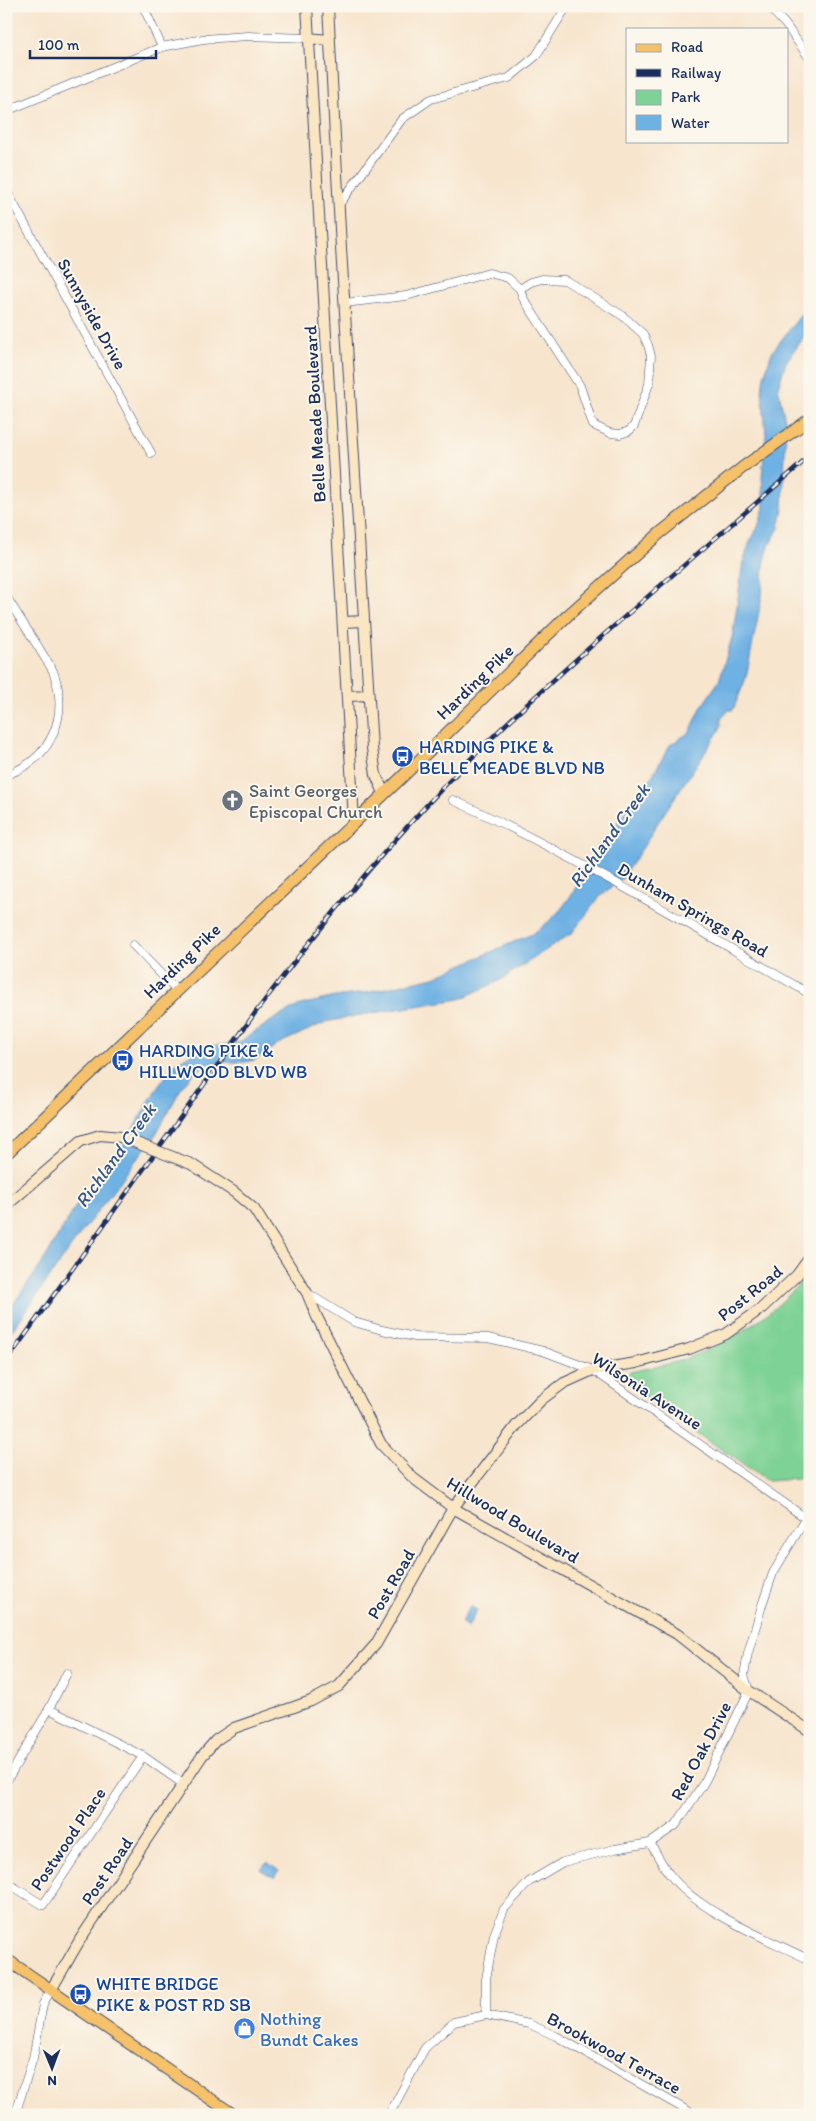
<svg xmlns="http://www.w3.org/2000/svg" width="816" height="2121" viewBox="0 0 816 2121" font-family="Itim,sans-serif">
<style>
.green{fill:#7ed295;stroke:#4c807a}
.water{fill:#6eb1e3;stroke:#4470a0}
.lines{fill:none;stroke-linecap:round;stroke-linejoin:round}
.street-casing{stroke:#3c4a6f;stroke-width:9}
.secondary-casing{stroke:#3c4a6f;stroke-width:12}
.primary-casing{stroke:#3c4a6f;stroke-width:13}
.street{stroke:#fff;stroke-width:8}
.secondary{stroke:#fbe6c4;stroke-width:10}
.primary{stroke:#f5c16b;stroke-width:11}
.rail-casing{stroke:#1b2f5e;stroke-width:4.5}
.rail{stroke:#fbf7ec;stroke-width:2.5;stroke-dasharray:8;stroke-linecap:butt}
.secondary-bridge-casing{stroke:#3c4a6f;stroke-width:12;stroke-linecap:butt}
.secondary-bridge{stroke:#fbe6c4;stroke-width:10}
.labels{text-anchor:middle;stroke-width:4;stroke-linejoin:round;paint-order:stroke}
.street-label{font-size:18px;fill:#1b2f5e;stroke:#fbf7ec}
.transit-label{font-size:18px;fill:#164399;stroke:#fbf7ec;text-anchor:start}
.worship-label{font-size:18px;fill:#5b616d;stroke:#fbf7ec;text-anchor:start}
.shop-label{font-size:18px;fill:#366cbe;stroke:#fbf7ec;text-anchor:start}
.water-label{font-size:19px;font-style:italic;fill:#345686;stroke:#fbf7ec}
</style>
<rect width="100%" height="100%" fill="#fbf7ec"/>
<filter id="ink" filterUnits="userSpaceOnUse"><feTurbulence type="fractalNoise" baseFrequency=".02" numOctaves="2"/><feDisplacementMap in="SourceGraphic" scale="10" xChannelSelector="R" yChannelSelector="G"/><feConvolveMatrix kernelMatrix="1 2 1 2 8 2 1 2 1" color-interpolation-filters="sRGB"/></filter>
<filter id="wash" filterUnits="userSpaceOnUse"><feTurbulence type="fractalNoise" baseFrequency=".0096" numOctaves="4" result="noise"/><feDisplacementMap in="SourceGraphic" scale="20" xChannelSelector="R" yChannelSelector="G"/><feGaussianBlur stdDeviation="1.12" result="paint"/><feColorMatrix in="noise" values="0 0 0 0 0 0 0 0 0 0 0 0 0 0 0 0 0 1.4 0 .05"/><feComposite in="paint" operator="in"/></filter>
<g filter="url(#wash)">
<rect width="100%" height="100%" fill="#f7e5ce"/>
<path class="green" d="M810,1271V1478L768,1481L637,1392L625,1379L630,1372C646,1368 663,1366 679,1361C729,1344 778,1313 810,1271Z"/>
<g class="water">
<path d="M810,303V329L786,362L778,387L786,425L783,509L779,528L769,546L764,565L762,596L746,678L733,710H729L721,719V726L719,731L653,830C644,849 631,862 622,879L616,881L609,889L601,895L572,933L499,981L460,999L361,1015L326,1022L278,1044L255,1060L244,1062H219L205,1065L194,1073L183,1085L156,1134L81,1233L6,1339V1314L41,1265L79,1201L101,1171L121,1150L155,1091L175,1064L202,1047L238,1043L276,1018L300,1005L335,997L365,993L434,977L532,934C556,919 571,899 583,874L588,873L591,868L589,862L595,849L610,834L630,803L648,783L670,745L690,732L702,706L719,681L733,634L742,568L749,544L758,527L764,508L762,476L766,435L762,389L764,376L772,352Z"/>
<polygon points="470,1606 477,1610 468,1627 461,1622"/>
<polygon points="267,1862 279,1871 275,1878 261,1870"/>
</g>
</g>
<g filter="url(#ink)">
<g class="lines">
<defs>
<g id="street">
<polyline points="143,6 162,47"/>
<polyline points="768,6 785,24 810,59"/>
<polyline points="6,111 162,47 203,39 248,36 308,38"/>
<polyline points="6,190 151,453"/>
<polyline points="338,206 402,119 431,99 509,78 536,56 567,6"/>
<polygon points="542,279 565,280 623,316 643,334 648,345 651,356 649,384 634,426 629,431 620,434 610,433 593,425 580,386 523,298 520,289 531,282"/>
<polyline points="344,303 406,296 489,273 508,278 520,289"/>
<path d="M6,596C17,614 28,631 39,648C43,656 49,663 53,671C70,716 52,759 6,775"/>
<path d="M453,800C576,856 693,927 810,994"/>
<polyline points="133,945 177,991"/>
<polyline points="307,1293 354,1322 382,1330 415,1337 488,1338 543,1351 593,1370 810,1521"/>
<polyline points="143,1756 183,1784"/>
<polyline points="6,1782 49,1709 67,1673"/>
<path d="M650,1843C657,1854 663,1867 671,1876C700,1913 768,1939 810,1960"/>
<polyline points="6,1882 43,1905 143,1756 49,1709"/>
<polyline points="486,2015 486,1979 494,1935 504,1909 529,1882 563,1862 615,1849 650,1843 676,1825 705,1781 749,1691 744,1675 748,1653 763,1602 773,1573 806,1518"/>
<polyline points="15,2115 33,2058 43,2004 51,1990"/>
<polyline points="389,2115 425,2048 454,2022 486,2015 529,2024 556,2036 695,2115"/>
</g>
<g id="secondary">
<polyline points="307,6 354,821"/>
<polyline points="328,6 341,248 372,748 376,775 384,793"/>
<polyline points="308,38 329,40"/>
<polyline points="344,622 364,621"/>
<polyline points="348,696 368,695"/>
<polyline points="191,1164 234,1192 254,1209 307,1293 317,1317 381,1444 413,1478 453,1508 677,1634 749,1691 810,1731"/>
<polyline points="6,1206 81,1141 100,1135 121,1137"/>
<polyline points="51,1990 81,1938 202,1756 216,1740 234,1728 311,1701 339,1686 376,1644 453,1508 516,1426 541,1400 564,1383 593,1370 636,1363 689,1349 726,1334 762,1308 797,1275 810,1257"/>
</g>
<g id="primary">
<polyline points="6,1154 399,780 567,616 660,533 742,468 810,419"/>
<polyline points="6,1959 234,2115"/>
</g>
</defs>
<use href="#street" class="street-casing"/>
<use href="#secondary" class="secondary-casing"/>
<use href="#primary" class="primary-casing"/>
<use href="#street" class="street"/>
<use href="#secondary" class="secondary"/>
<use href="#primary" class="primary"/>
<defs>
<path id="rail" d="M6,1362L255,1013C331,912 412,814 504,726C603,632 708,546 810,456"/>
</defs>
<use href="#rail" class="rail-casing"/>
<use href="#rail" class="rail"/>
<defs>
<polyline id="secondary-bridge" points="121,1137 191,1164"/>
</defs>
<use href="#secondary-bridge" class="secondary-bridge-casing"/>
<use href="#secondary-bridge" class="secondary-bridge"/>
</g>
</g>
<defs>
<symbol id="bus-disc" viewBox="-11 -11 22 22"><circle r="9.5" fill="#1a4fb4" stroke="#fbf7ec"/><path d="M-5-6H5V4H4V6H2V4H-2V6H-4V4H-5ZM-3.5-4V0h7V-4ZM-3.5 1.2v1.5H-2V1.2ZM2 1.2v1.5H3.5V1.2Z" fill="#fff"/></symbol>
<symbol id="church-disc" viewBox="-11 -11 22 22"><circle r="9.5" fill="#6b7280" stroke="#fbf7ec"/><path d="M-1.2-6h2.4v3.5h3.3v2.4h-3.3V6h-2.4V-.1h-3.3v-2.4h3.3Z" fill="#fff"/></symbol>
<symbol id="shop-disc" viewBox="-11 -11 22 22"><circle r="9.5" fill="#3f7fe0" stroke="#fbf7ec"/><path d="M-5-2.5h2.3a2.7 3.5 0 0 1 5.4 0H5L5.5 6h-11ZM-1.5-2.5h3a1.5 2.3 0 0 0-3 0Z" fill="#fff"/></symbol>
</defs>
<g fill-rule="evenodd">
<use href="#bus-disc" x="390" y="744" width="25" height="25"/>
<use href="#church-disc" x="220" y="788" width="25" height="25"/>
<use href="#bus-disc" x="110" y="1048" width="25" height="25"/>
<use href="#bus-disc" x="68" y="1982" width="25" height="25"/>
<use href="#shop-disc" x="232" y="2016" width="25" height="25"/>
</g>
<g class="labels">
<g class="street-label">
<text transform="translate(92 314) rotate(61)" y="6">Sunnyside Drive</text>
<text transform="translate(315 414) rotate(-93)" y="6">Belle Meade Boulevard</text>
<text transform="translate(475 682) rotate(-44)" y="6">Harding Pike</text>
<text transform="translate(693 910) rotate(30)" y="6">Dunham Springs Road</text>
<text transform="translate(182 961) rotate(-44)" y="6">Harding Pike</text>
<text transform="translate(750 1293) rotate(-39)" y="6">Post Road</text>
<text transform="translate(647 1391) rotate(33)" y="6">Wilsonia Avenue</text>
<text transform="translate(513 1520) rotate(31)" y="6">Hillwood Boulevard</text>
<text transform="translate(391 1584) rotate(-60)" y="6">Post Road</text>
<text transform="translate(701 1751) rotate(-62)" y="6">Red Oak Drive</text>
<text transform="translate(68 1839) rotate(-56)" y="6">Postwood Place</text>
<text transform="translate(107 1871) rotate(-56)" y="6">Post Road</text>
<text transform="translate(614 2053) rotate(29)" y="6">Brookwood Terrace</text>
</g>
<g class="transit-label">
<text x="419" y="753">HARDING PIKE &amp;<tspan x="419" dy="21">BELLE MEADE BLVD NB</tspan></text>
<text x="139" y="1057">HARDING PIKE &amp;<tspan x="139" dy="21">HILLWOOD BLVD WB</tspan></text>
<text x="96" y="1990">WHITE BRIDGE<tspan x="96" dy="21">PIKE &amp; POST RD SB</tspan></text>
</g>
<g class="worship-label">
<text x="249" y="797">Saint Georges<tspan x="249" dy="21">Episcopal Church</tspan></text>
</g>
<g class="shop-label">
<text x="260" y="2025">Nothing<tspan x="260" dy="21">Bundt Cakes</tspan></text>
</g>
<g class="water-label">
<text transform="translate(609 835) rotate(-54)" y="7">Richland Creek</text>
<text transform="translate(115 1155) rotate(-54)" y="7">Richland Creek</text>
</g>
</g>
<rect width="816" height="2121" fill="none" stroke="#fbf7ec" stroke-width="25"/>
<rect x="626" y="28" width="162" height="115" fill="#fbf7ec" stroke="#a1a7b3"/>
<rect x="636" y="44" width="25" height="8" fill="#f5c16b" stroke="#a1a7b3"/>
<text x="671" y="52" font-size="15" fill="#1b2f5e">Road</text>
<rect x="636" y="69" width="25" height="8" fill="#1b2f5e" stroke="#a1a7b3"/>
<text x="671" y="78" font-size="15" fill="#1b2f5e">Railway</text>
<rect x="636" y="90" width="25" height="15" fill="#7ed295" stroke="#a1a7b3"/>
<text x="671" y="102" font-size="15" fill="#1b2f5e">Park</text>
<rect x="636" y="115" width="25" height="15" fill="#6eb1e3" stroke="#a1a7b3"/>
<text x="671" y="128" font-size="15" fill="#1b2f5e">Water</text>
<g transform="translate(52 2068) rotate(179)" stroke="#fbf7ec" stroke-width="4" paint-order="stroke">
<path d="M0-4L9 19L0 12L-9 19Z" fill="#1b2f5e"/>
<text y="-8" font-size="14" font-weight="bold" text-anchor="middle" fill="#1b2f5e">N</text>
</g>
<path d="M30 50v8h126v-8" fill="none" stroke="#1b2f5e" stroke-width="2.5"/>
<text x="38" y="50" font-size="15" fill="#1b2f5e" stroke="#fbf7ec" stroke-width="4" paint-order="stroke">100 m</text>
</svg>
